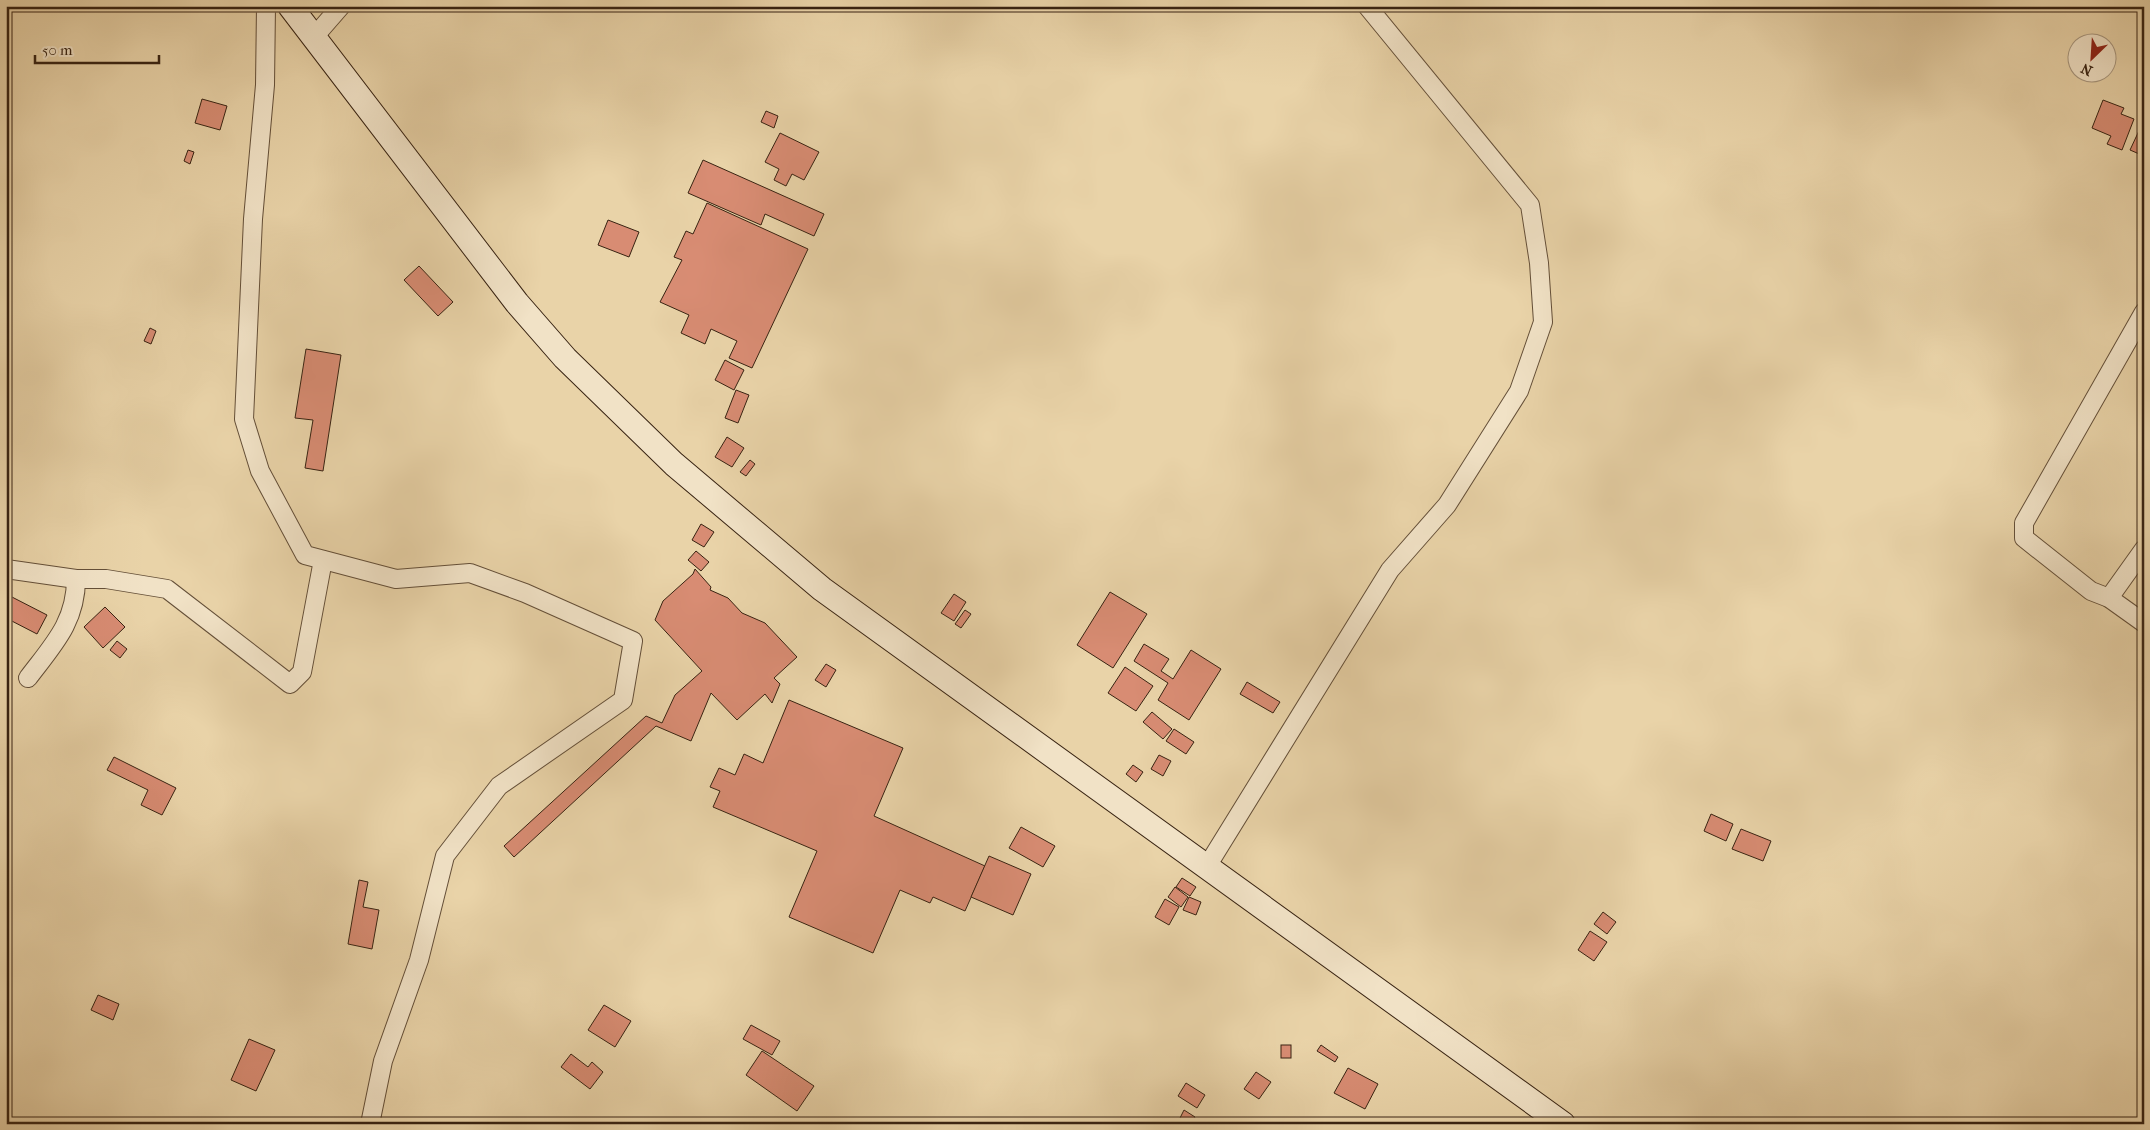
<svg xmlns="http://www.w3.org/2000/svg" width="2150" height="1130" viewBox="0 0 2150 1130" font-family="'IM FELL French Canon',serif">
<style>
.building{fill:#d88c73;stroke:#382312}
.lines{fill:none;stroke-linecap:round;stroke-linejoin:round}
.minor-casing{stroke:#644f38;stroke-width:20}
.secondary-casing{stroke:#382312;stroke-width:26}
.minor{stroke:#f1e2c6;stroke-width:18}
.secondary{stroke:#f1e2c6;stroke-width:24}
</style>
<rect width="100%" height="100%" fill="#e9d3a8"/>
<filter id="stains"><feTurbulence type="fractalNoise" baseFrequency=".004" numOctaves="4"/><feColorMatrix values="0 0 0 0 .2 0 0 0 0 .09 0 0 0 0 .02 0 0 0 .5 -.17"/></filter>
<radialGradient id="worn" r=".72"><stop offset=".6" stop-color="#630" stop-opacity="0"/><stop offset="1" stop-color="#630" stop-opacity=".3"/></radialGradient>
<g class="building">
<polygon points="202,99 227,106 220,130 195,123"/>
<polygon points="2103,100 2124,108 2121,114 2134,119 2122,150 2107,144 2111,136 2092,128"/>
<polygon points="766,111 778,116 774,128 761,122"/>
<polygon points="2144,120 2144,156 2130,150"/>
<polygon points="780,133 819,152 804,180 792,174 786,186 774,180 779,169 765,162"/>
<polygon points="188,150 194,152 190,164 184,161"/>
<polygon points="703,160 824,214 814,236 765,214 761,225 688,193"/>
<polygon points="707,203 808,249 752,368 729,358 737,341 711,329 705,344 681,333 689,315 660,302 682,260 674,257 686,231 693,234"/>
<polygon points="608,220 639,232 629,257 598,245"/>
<polygon points="419,266 453,302 438,316 404,280"/>
<polygon points="150,328 156,331 151,344 144,341"/>
<polygon points="306,349 341,355 323,471 305,468 313,420 295,418"/>
<polygon points="725,360 744,370 734,390 715,380"/>
<polygon points="736,390 749,395 738,423 725,418"/>
<polygon points="727,437 744,448 732,467 715,457"/>
<polygon points="750,460 755,464 746,476 740,472"/>
<polygon points="701,524 714,532 704,547 692,540"/>
<polygon points="696,551 709,562 701,571 688,560"/>
<polygon points="695,569 711,587 710,590 728,598 742,613 765,623 797,657 774,678 780,684 772,703 765,694 737,720 711,693 691,741 656,726 514,857 504,846 646,716 662,723 675,695 702,671 655,620 663,601 693,574"/>
<polygon points="1110,592 1147,614 1113,668 1077,645"/>
<polygon points="954,594 966,602 954,621 941,613"/>
<polygon points="10,596 47,615 37,634 6,618 6,603"/>
<polygon points="105,607 125,627 103,648 84,627"/>
<polygon points="965,610 971,614 961,628 955,624"/>
<polygon points="117,641 127,649 120,658 110,650"/>
<polygon points="1144,644 1169,659 1161,671 1173,679 1191,650 1221,669 1189,720 1158,700 1168,683 1134,661"/>
<polygon points="826,664 836,670 826,687 815,680"/>
<polygon points="1125,667 1153,686 1136,711 1108,693"/>
<polygon points="1247,682 1280,702 1273,713 1240,694"/>
<polygon points="789,700 903,748 874,816 985,866 965,911 933,897 930,903 900,890 873,953 789,917 817,851 713,807 720,791 710,787 719,768 735,775 744,754 763,763"/>
<polygon points="1152,712 1172,729 1163,739 1143,722"/>
<polygon points="1174,729 1194,742 1186,754 1166,741"/>
<polygon points="1159,755 1171,761 1163,776 1151,769"/>
<polygon points="114,757 176,788 162,815 141,805 148,790 107,770"/>
<polygon points="1133,765 1143,772 1136,782 1126,774"/>
<polygon points="1711,814 1733,824 1726,841 1704,831"/>
<polygon points="1021,827 1055,846 1043,867 1009,848"/>
<polygon points="1741,829 1771,841 1763,861 1732,849"/>
<polygon points="989,856 1031,874 1013,915 971,897"/>
<polygon points="1182,878 1196,887 1190,896 1176,887"/>
<polygon points="359,880 368,882 363,907 379,910 372,949 348,944"/>
<polygon points="1175,887 1188,897 1181,907 1168,897"/>
<polygon points="1189,897 1201,902 1196,915 1183,910"/>
<polygon points="1165,899 1179,907 1169,925 1155,917"/>
<polygon points="1603,912 1616,922 1607,934 1594,924"/>
<polygon points="1590,931 1607,942 1594,961 1578,950"/>
<polygon points="98,995 119,1004 113,1020 91,1010"/>
<polygon points="604,1005 631,1021 615,1047 588,1030"/>
<polygon points="751,1025 780,1041 772,1055 743,1039"/>
<polygon points="249,1039 275,1050 256,1091 231,1080"/>
<rect x="1281" y="1045" width="10" height="13"/>
<polygon points="1321,1045 1338,1057 1335,1062 1317,1051"/>
<polygon points="762,1051 814,1086 797,1111 746,1075"/>
<polygon points="571,1054 588,1067 592,1062 603,1072 590,1089 561,1067"/>
<polygon points="1348,1068 1378,1084 1365,1109 1334,1093"/>
<polygon points="1256,1072 1271,1082 1259,1099 1244,1089"/>
<polygon points="1186,1083 1205,1095 1197,1108 1178,1096"/>
<polygon points="1184,1110 1195,1117 1191,1124 1177,1124"/>
</g>
<g class="lines">
<defs>
<g id="minor">
<polyline points="266,6 265,85 253,219 244,419 260,471 305,555 396,579 470,573 525,593 633,641 623,700 499,786 445,856 419,960 383,1061 370,1124"/>
<polyline points="314,37 341,6"/>
<polyline points="2144,312 2024,523 2024,538 2091,591 2109,598 2144,623"/>
<polyline points="6,569 76,579 106,579 167,589 290,684 302,672 323,560"/>
<polyline points="2109,598 2144,549"/>
<path d="M28,678C53,645 76,622 76,579"/>
<polyline points="1206,868 1390,570 1447,505 1519,391 1543,322 1539,263 1530,205 1367,6"/>
</g>
<polyline id="secondary" points="290,6 517,303 565,358 674,464 822,589 1563,1124"/>
</defs>
<use href="#minor" class="minor-casing"/>
<use href="#secondary" class="secondary-casing"/>
<use href="#minor" class="minor"/>
<use href="#secondary" class="secondary"/>
</g>
<rect width="2150" height="1130" fill="none" stroke="#e9d3a8" stroke-width="25"/>
<rect x="8" y="8" width="2135" height="1115" fill="none" stroke="#382312" stroke-width="2.5"/>
<rect x="12" y="12" width="2125" height="1105" fill="none" stroke="#382312"/>
<g transform="translate(2092 58) rotate(205)"><circle r="24" fill="#f1e2c6" stroke="#a7967e"/>
<path d="M0-4L9 19L0 12L-9 19Z" fill="#8f2418"/>
<text y="-8" font-size="14" font-weight="bold" text-anchor="middle" fill="#382312">N</text>
</g>
<path d="M35 55v8h124v-8" fill="none" stroke="#382312" stroke-width="2.5"/>
<text x="42" y="55" font-size="15" fill="#382312" stroke="#f1e2c6" stroke-width="4" paint-order="stroke">50 m</text>
<rect width="100%" height="100%" filter="url(#stains)"/>
<rect width="100%" height="100%" fill="url(#worn)"/>
</svg>
